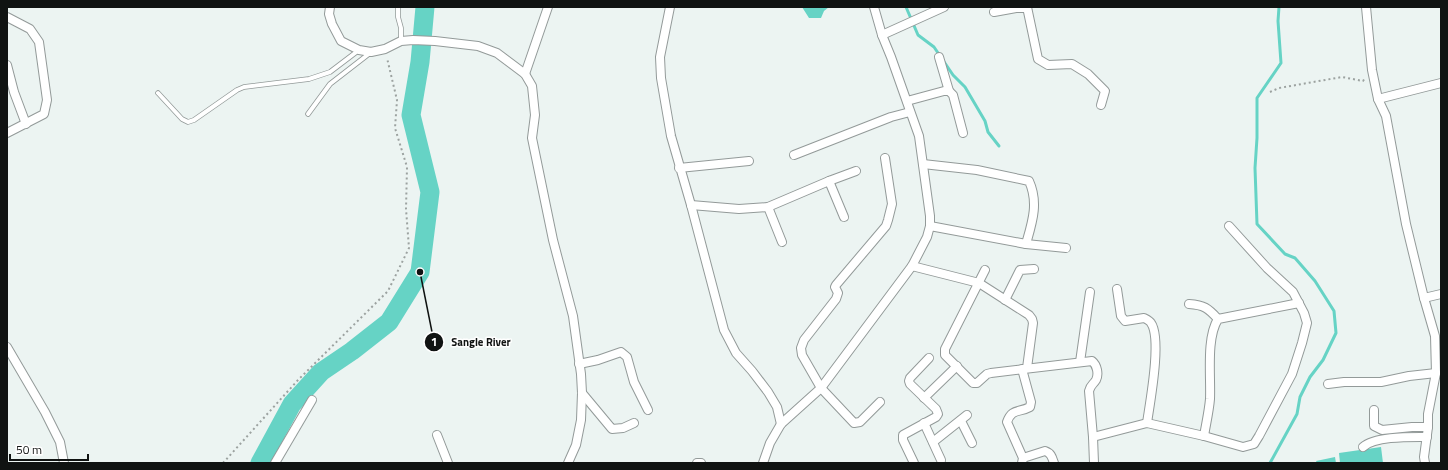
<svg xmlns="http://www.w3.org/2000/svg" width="1448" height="470" viewBox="0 0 1448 470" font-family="'Titillium Web',sans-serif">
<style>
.water{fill:#66d3c5}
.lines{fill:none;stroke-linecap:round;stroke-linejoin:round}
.stream{stroke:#66d3c5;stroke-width:3}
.river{stroke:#66d3c5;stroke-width:19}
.service-casing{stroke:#939a99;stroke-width:5.5}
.minor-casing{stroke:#939a99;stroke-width:10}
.path{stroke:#9ca2a0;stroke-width:2;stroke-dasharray:2 3;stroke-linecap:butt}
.service{stroke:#fff;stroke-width:4}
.minor{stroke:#fff;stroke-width:8}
.leader{fill:none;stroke:#101312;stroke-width:1.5}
.callout-dot{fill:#101312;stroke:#fff;stroke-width:1.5}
.mark-label{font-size:12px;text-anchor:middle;font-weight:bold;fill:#fff}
.callout-label{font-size:11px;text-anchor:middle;font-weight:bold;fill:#101312;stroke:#fff;stroke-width:3;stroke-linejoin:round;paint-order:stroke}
</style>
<rect width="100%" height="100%" fill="#ecf4f2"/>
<g class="water">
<polygon points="802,7 829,7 824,11 821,18 809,18"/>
<polygon points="1381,447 1383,463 1340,463 1339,453"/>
<polygon points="1335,457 1336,463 1317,463 1316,461"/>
</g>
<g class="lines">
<g class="stream">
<polyline points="906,7 918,35 934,47 953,75 965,87 985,121 988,132 999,146"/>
<polyline points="1270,463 1297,414 1300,397 1310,377 1323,360 1336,333 1334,311 1315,281 1295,258 1285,254 1257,224 1255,168 1257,138 1257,98 1281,63 1278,21 1279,7"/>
</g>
<polyline class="river" points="260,463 292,404 321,372 352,351 389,322 420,272 430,192 411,115 420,62 425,7"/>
<defs>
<g id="service">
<polyline points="398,7 398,17 401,28 401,41"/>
<polyline points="158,93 182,119 188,122 194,120 237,90 244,87 309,79 330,72 359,50"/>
<polyline points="308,114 330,84 370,53"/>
</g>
<g id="minor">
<polyline points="330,7 329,14 332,24 341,41 359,50 371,52 385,49 401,41 413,40 435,41 478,46 497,53 525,74 532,86 535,115 532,138 553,240 573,316 581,374 582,393 581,420 576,445 568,463"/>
<polyline points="670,7 660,57 661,78 671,136 691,205 724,330 736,353 752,371 768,392 777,407 781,424"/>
<polyline points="1027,7 1038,59 1048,65 1072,64 1088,74 1105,91 1101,105"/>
<polyline points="1366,7 1372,70 1378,99 1386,116 1406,224 1424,298 1435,336 1436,373 1428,414 1428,427 1424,457 1425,463"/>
<polyline points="994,12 1016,8 1027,8"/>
<polyline points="7,17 30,29 39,42 47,100 44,114 7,133"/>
<polyline points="882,35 944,7"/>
<polyline points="939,57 949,91"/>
<polyline points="7,65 14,92 26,124"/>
<polyline points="525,74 548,7"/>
<polyline points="1378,99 1441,83"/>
<polyline points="907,101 944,91 949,91 953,95 963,133"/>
<polyline points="794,155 891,117 910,112"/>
<path d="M923,164L977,170L1029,181C1039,203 1032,223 1026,244"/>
<polyline points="679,168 749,161"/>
<polyline points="829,181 844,217"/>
<polyline points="691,205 739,209 768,207 829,181 856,171"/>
<polyline points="768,207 782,242"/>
<polyline points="930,226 1026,244 1066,248"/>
<polyline points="912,266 979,283 1029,315 1032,319 1033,323 1027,368"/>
<path d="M985,270L945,349V355L973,383H977L987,374L991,373L1092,361C1097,365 1099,374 1096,380C1093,385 1091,384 1089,391L1093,437"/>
<path d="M1117,289L1121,316L1125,321L1144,318C1146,319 1150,321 1151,323C1162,339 1150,402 1147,423"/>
<polyline points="1424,298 1441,294"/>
<polyline points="1005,300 1020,270 1034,269"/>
<path d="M1189,304C1204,305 1208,308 1218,319"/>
<polyline points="7,347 45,412 60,442 64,463"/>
<polyline points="1080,362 1090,292"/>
<polyline points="579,364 598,360 621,352 627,357 634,382 648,410"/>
<path d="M1022,369L1031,402L1030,407C1019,413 1012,408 1007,422L1023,458L1022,463"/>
<polyline points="1328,384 1344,382 1381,382 1409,376 1436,373"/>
<polyline points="582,393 612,429 623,428 634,423"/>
<polyline points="924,398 957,366"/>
<polyline points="880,402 860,422 854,423 821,388 802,355 801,348 804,340 836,299 838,293 835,287 836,285 886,226 888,220 892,204 885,158"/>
<polyline points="1374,410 1374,426 1382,430 1412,427 1428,427"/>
<polyline points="961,421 972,443"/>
<polyline points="924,423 941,460"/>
<polyline points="437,435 448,463"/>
<path d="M1204,436C1206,424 1209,411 1210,399C1211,376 1206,338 1218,319L1299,303"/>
<polyline points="933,442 967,415"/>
<path d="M1363,447C1375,436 1410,437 1427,437"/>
<path d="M1023,458L1045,451C1051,453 1052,457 1054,463"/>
<polyline points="275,463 312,400"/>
<polyline points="697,463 701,463"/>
<polyline points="763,463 770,443 781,424 821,388 912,266 927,237 930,226 930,216 919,136 891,57 882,35 874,7"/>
<polyline points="914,463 903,440 903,435 936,417 938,414 936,409 910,384 909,381 910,378 929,358"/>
<polyline points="1094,463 1093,437 1147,423 1204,436 1243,447 1254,444 1259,436 1292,374 1302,343 1307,323 1304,313 1293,292 1267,268 1229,226"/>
</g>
</defs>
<use href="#service" class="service-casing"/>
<use href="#minor" class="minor-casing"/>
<g class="path">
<polyline points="1270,92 1279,88 1342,77 1363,81 1365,78"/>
<polyline points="223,463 298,380 388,291 409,248 406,209 407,167 395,128 397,100 387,58"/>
</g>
<use href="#service" class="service"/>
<use href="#minor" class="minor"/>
</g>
<path class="leader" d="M420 272L434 342"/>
<g class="callout-dot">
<circle cx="420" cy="272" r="4"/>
<circle cx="434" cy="342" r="10"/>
</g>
<g class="mark-label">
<text x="434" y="346">1</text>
</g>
<g class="callout-label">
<text x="481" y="346">Sangle River</text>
</g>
<rect width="1448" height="470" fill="none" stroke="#101312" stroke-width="16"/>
<path d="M10 454v6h78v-6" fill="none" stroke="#101312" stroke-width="2"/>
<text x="16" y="454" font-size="12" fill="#101312" stroke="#ffffff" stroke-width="3" paint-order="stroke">50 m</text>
</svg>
